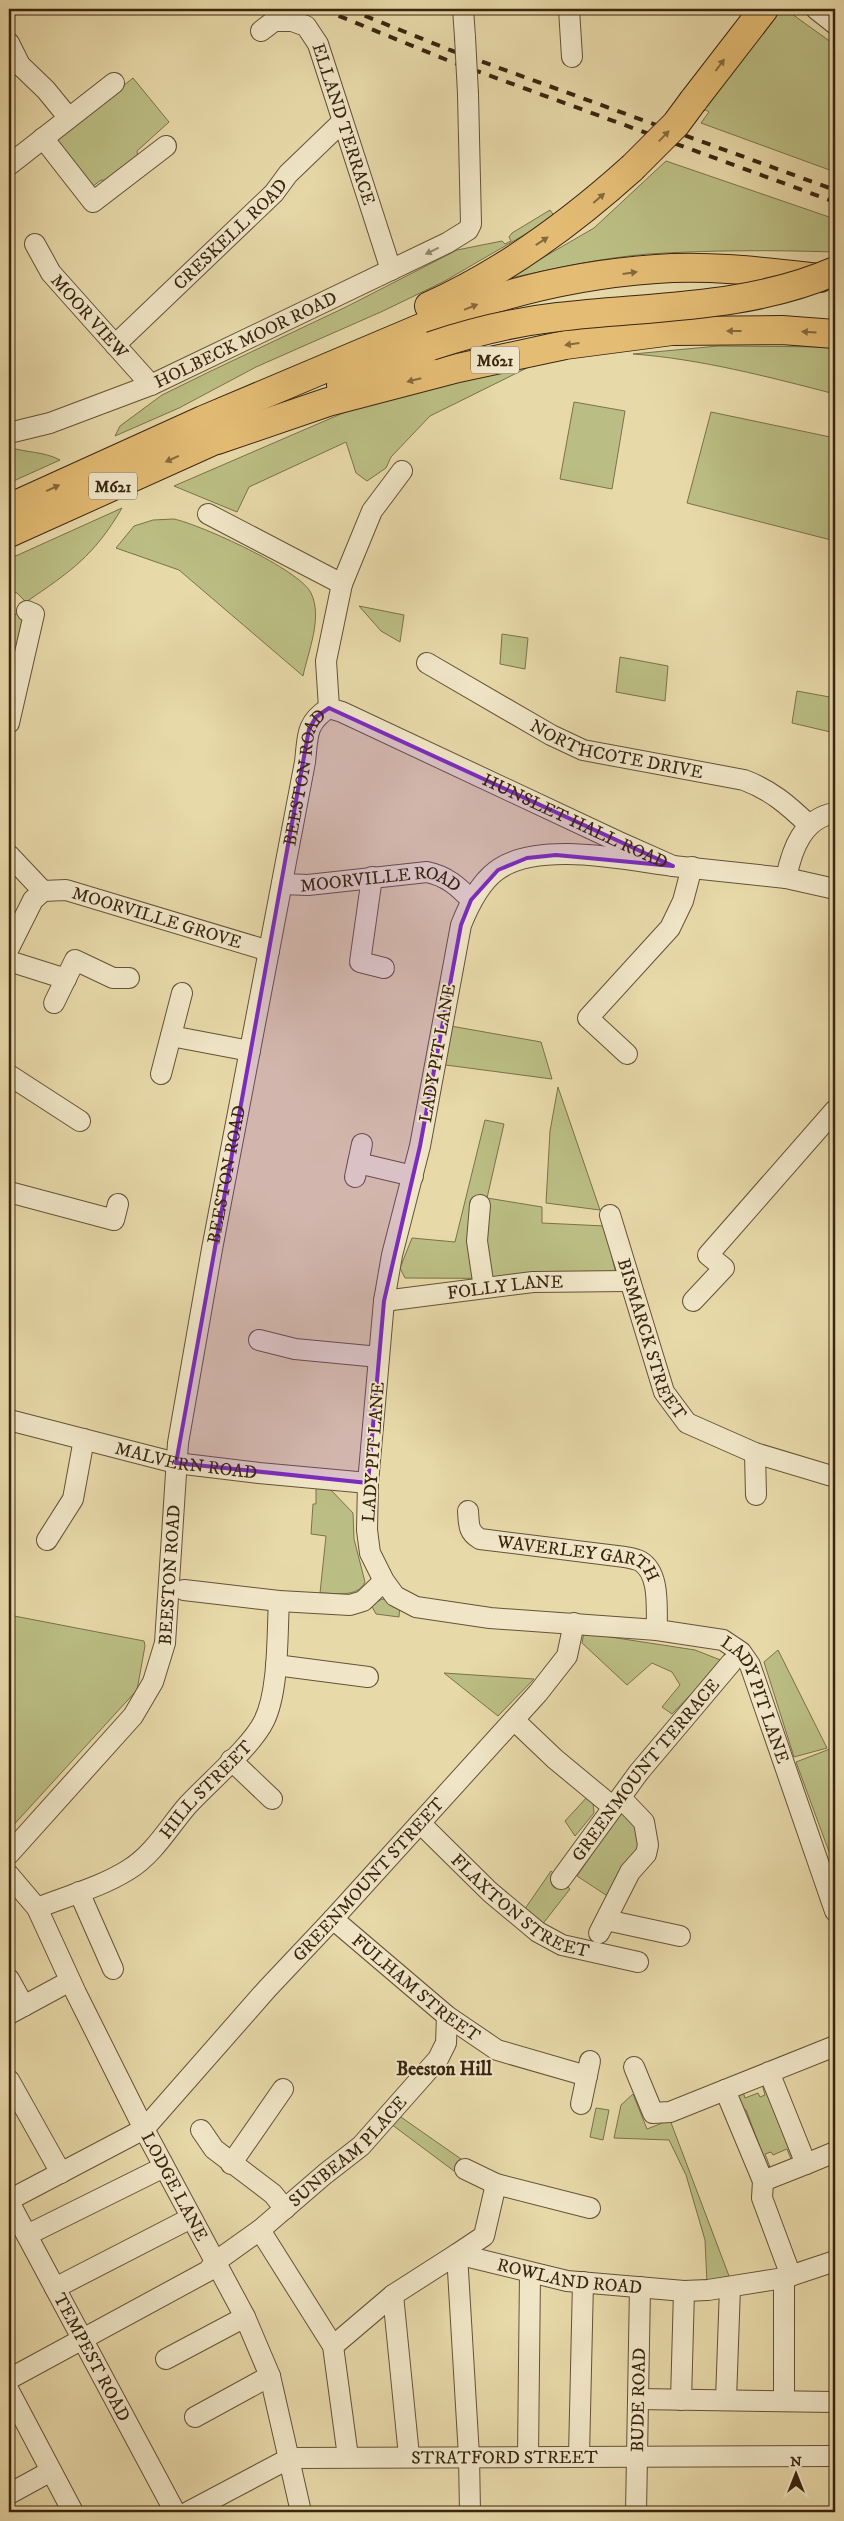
<svg xmlns="http://www.w3.org/2000/svg" width="844" height="2521" viewBox="0 0 844 2521" font-family="'IM FELL DW Pica',serif">
<style>
.green{fill:#bbbe84;stroke:#7a724a}
.lines{fill:none;stroke-linecap:round;stroke-linejoin:round}
.minor-casing{stroke:#655236;stroke-width:22}
.highway-casing{stroke:#392510;stroke-width:30}
.minor{stroke:#f0e6c7;stroke-width:20}
.highway{stroke:#e4bc74;stroke-width:28}
.rail{stroke:#392510;stroke-width:4;stroke-dasharray:9 9;stroke-linecap:butt}
.minor-bridge-casing{stroke:#655236;stroke-width:22;stroke-linecap:butt}
.highway-bridge-casing{stroke:#392510;stroke-width:30;stroke-linecap:butt}
.minor-bridge{stroke:#f0e6c7;stroke-width:20}
.highway-bridge{stroke:#e4bc74;stroke-width:28}
.oneway{fill:#86693d}
.oneway2{fill:#94866c}
.marked{fill:#7b2cbf;fill-opacity:0.2;stroke:#7b2cbf;stroke-width:4;stroke-linejoin:round}
.labels{text-anchor:middle;stroke-width:4;stroke-linejoin:round;paint-order:stroke}
.shield{fill:#f0e6c7;stroke:#705f47;stroke-width:1}
.shield-label{font-size:16px;font-weight:bold;fill:#392510}
.street-label{font-size:18px;fill:#392510;stroke:#f0e6c7}
.neighbourhood-label{font-size:19px;font-weight:bold;fill:#392510;stroke:#f0e6c7}
</style>
<rect width="100%" height="100%" fill="#e8d9a9"/>
<filter id="stains"><feTurbulence type="fractalNoise" baseFrequency=".004" numOctaves="4"/><feColorMatrix values="0 0 0 0 .2 0 0 0 0 .09 0 0 0 0 .02 0 0 0 .5 -.17"/></filter>
<radialGradient id="worn" r=".72"><stop offset=".6" stop-color="#630" stop-opacity="0"/><stop offset="1" stop-color="#630" stop-opacity=".3"/></radialGradient>
<g class="green">
<polygon points="780,9 785,9 835,45 835,172 701,123 709,112 704,109"/>
<polygon points="133,78 169,122 137,151 138,160 111,181 101,180 92,187 54,141"/>
<path d="M666,161L835,219V252C773,250 711,250 648,254C600,258 553,269 506,279L594,228Z"/>
<polygon points="550,210 555,217 443,282 383,311 256,367 179,408 115,436 120,426 162,395 213,370 346,307 457,250 502,241 505,244 511,241 509,237 512,233"/>
<path d="M718,346L835,347V394C769,377 701,359 633,354Z"/>
<polygon points="533,365 430,416 391,457 386,468 367,481 356,473 346,442 249,487 237,512 174,486 350,410 461,380"/>
<polygon points="574,402 625,411 612,489 560,479"/>
<polygon points="711,412 835,438 835,541 687,503"/>
<path d="M9,447C26,453 43,451 60,460L9,483Z"/>
<path d="M122,508C94,556 70,572 26,602L17,593L9,590V559Z"/>
<path d="M174,519C201,525 299,569 311,593C323,617 308,652 303,676L179,570L116,548L134,526L153,520Z"/>
<polygon points="359,606 404,615 400,642 381,631"/>
<polygon points="18,613 27,616 9,692 9,618"/>
<polygon points="502,634 528,638 525,669 500,664"/>
<polygon points="620,657 668,666 665,701 616,692"/>
<polygon points="797,691 835,698 835,733 792,723"/>
<polygon points="445,1025 541,1042 552,1079 438,1064"/>
<polygon points="558,1087 600,1210 546,1203 550,1131"/>
<polygon points="485,1120 504,1124 487,1198 542,1207 542,1223 605,1226 617,1279 405,1278 400,1268 412,1238 455,1242"/>
<path d="M316,1486L328,1487L353,1513L354,1539L365,1582C358,1598 335,1593 320,1593L326,1536L311,1534L313,1504H316Z"/>
<polygon points="382,1599 400,1603 399,1617 376,1614 371,1605"/>
<polygon points="9,1615 144,1641 145,1646 137,1690 9,1830"/>
<polygon points="584,1633 695,1650 723,1661 672,1714 662,1707 680,1685 672,1672 652,1663 627,1685 582,1643"/>
<polygon points="778,1650 827,1748 794,1757 764,1662"/>
<polygon points="444,1673 534,1679 498,1716"/>
<polygon points="835,1747 835,1868 796,1762"/>
<polygon points="589,1795 593,1802 594,1813 575,1836 565,1821"/>
<polygon points="621,1812 640,1827 642,1842 609,1897 577,1876"/>
<polygon points="551,1871 570,1889 538,1930 520,1916"/>
<polygon points="768,2082 796,2156 791,2159 787,2149 773,2155 771,2152 765,2154 770,2167 763,2166 757,2153 760,2147 746,2110 739,2109 734,2095 743,2092 745,2098 758,2093 760,2097 765,2095 762,2084"/>
<polygon points="633,2094 647,2129 670,2120 729,2276 707,2283 705,2240 686,2175 669,2140 614,2138 621,2105"/>
<polygon points="596,2108 609,2110 603,2140 590,2137"/>
<polygon points="398,2115 461,2159 454,2171 391,2124"/>
</g>
<g class="lines">
<defs>
<g id="minor">
<polyline points="463,9 465,37"/>
<polyline points="569,9 572,57"/>
<polyline points="816,9 835,24"/>
<path id="s1" d="M261,31L274,21H292L306,26L318,44L391,270"/>
<polyline points="9,43 20,65 46,90 68,117"/>
<polyline points="43,138 93,202 166,146"/>
<polyline points="9,165 114,83"/>
<path id="s2" d="M35,244L51,273L151,385"/>
<path id="s3" d="M115,345L274,193L288,174L342,122"/>
<path id="s4" d="M9,433L50,423L151,385L447,243L468,230L471,224L468,94"/>
<polyline points="208,514 342,584"/>
<path id="s5" d="M427,663L551,735L583,750L744,780C771,790 788,805 809,825"/>
<path id="s6" d="M329,708L342,712L619,842L673,866L786,878L835,889"/>
<polyline points="329,708 326,661 342,584 372,511 402,471"/>
<polyline points="9,723 34,614 27,611"/>
<polyline points="9,855 43,891"/>
<path id="s7" d="M673,866C626,860 537,840 496,871C479,884 469,905 461,925L420,1146L392,1255L384,1301L368,1483L367,1530L370,1553L384,1581L395,1596L416,1607L490,1618L657,1630L723,1640L741,1652L750,1665L835,1911"/>
<polyline points="372,877 360,962 384,968"/>
<path d="M786,878C792,849 803,818 835,813"/>
<path id="s8" d="M282,884L308,885L427,872C446,876 458,886 471,900"/>
<path id="s9" d="M43,891L66,890L269,951"/>
<polyline points="9,948 33,900 43,891"/>
<polyline points="9,961 66,979"/>
<polyline points="54,1003 75,960 113,978 129,978"/>
<polyline points="171,1036 250,1051"/>
<polyline points="627,1054 588,1018 670,928 683,901 692,867"/>
<polyline points="161,1074 182,993"/>
<polyline points="9,1075 80,1121"/>
<polyline points="358,1163 413,1176"/>
<polyline points="355,1177 362,1144"/>
<polyline points="9,1192 114,1220 118,1204"/>
<polyline points="480,1205 477,1241 484,1288"/>
<path id="s10" d="M610,1215L664,1392L687,1423L755,1453L835,1477"/>
<path id="s11" d="M384,1301L533,1282L628,1281"/>
<polyline points="693,1301 724,1268 708,1255 835,1110"/>
<polyline points="259,1340 295,1349 379,1357"/>
<path id="s12" d="M9,1420L176,1463L259,1473L368,1483"/>
<polyline points="755,1453 756,1495"/>
<path id="s13" d="M468,1511C469,1525 468,1532 480,1539L625,1557C630,1558 636,1559 640,1561C661,1573 656,1610 657,1630"/>
<polyline points="47,1540 73,1499 84,1439"/>
<polyline points="184,1590 279,1601 350,1605 363,1601 384,1581"/>
<polyline points="276,1665 368,1677"/>
<polyline points="514,1720 555,1759 613,1807"/>
<polyline points="231,1760 272,1799"/>
<path id="s14" d="M420,1823L490,1892L538,1932L562,1945L638,1962"/>
<path id="s15" d="M9,1854L133,1716L153,1682L165,1643L178,1443L212,1249L305,762C308,737 305,723 329,708"/>
<path id="s16" d="M9,1875L37,1908L76,1993L144,2129L245,2317L270,2376L301,2512"/>
<path id="s17" d="M561,1879L639,1772L731,1663"/>
<polyline points="79,1892 113,1969"/>
<path id="s18" d="M37,1908C67,1896 101,1887 128,1870C153,1855 169,1827 187,1806C208,1783 252,1746 264,1721C279,1691 277,1634 279,1601"/>
<path id="s19" d="M333,1919L447,2016L497,2050L587,2076"/>
<polyline points="606,1920 680,1936"/>
<polyline points="599,1933 630,1872 646,1854 648,1845 644,1822 621,1798"/>
<polyline points="9,1979 24,2006"/>
<polyline points="9,2014 70,1981"/>
<polyline points="634,2067 653,2113 670,2112 725,2090"/>
<polyline points="769,2072 806,2164 763,2181 725,2090 835,2046"/>
<polyline points="9,2080 61,2173"/>
<polyline points="581,2104 590,2061"/>
<polyline points="201,2130 214,2149 273,2194 285,2209"/>
<polyline points="231,2164 283,2089"/>
<polyline points="806,2164 835,2152"/>
<polyline points="465,2169 496,2184 590,2208"/>
<polyline points="763,2181 762,2198 791,2276"/>
<path id="s20" d="M9,2200L144,2129L267,1989L333,1919L538,1693L567,1656L574,1623"/>
<path id="s21" d="M9,2202L175,2512"/>
<polyline points="260,2230 333,2346 348,2457"/>
<polyline points="27,2235 164,2167"/>
<polyline points="55,2288 191,2218"/>
<polyline points="393,2295 409,2456"/>
<path id="s22" d="M333,2346L393,2295L457,2254L567,2281L684,2291L708,2290L784,2278L835,2261"/>
<polyline points="166,2359 245,2317"/>
<path id="s23" d="M9,2379L208,2271L215,2262L260,2230L325,2174L361,2146L438,2059L446,2043L447,2016"/>
<polyline points="9,2391 73,2512"/>
<polyline points="638,2399 835,2402"/>
<polyline points="681,2400 684,2291"/>
<polyline points="726,2400 730,2287"/>
<polyline points="784,2401 784,2278"/>
<polyline points="195,2417 270,2376"/>
<polyline points="528,2456 530,2273"/>
<polyline points="579,2456 583,2282"/>
<polyline points="9,2494 51,2471"/>
<path id="s24" d="M188,2512L290,2458L835,2456"/>
<polyline points="470,2512 469,2456 457,2254 484,2236 496,2184"/>
<path id="s25" d="M636,2512L640,2287"/>
</g>
<g id="highway">
<polyline points="693,101 764,9"/>
<path d="M429,306C505,272 571,223 632,168"/>
<polyline points="341,385 431,346"/>
<polyline points="217,440 328,402 458,368 565,345 672,331 782,330 835,334"/>
<path d="M9,508L203,420L480,303C537,285 597,273 656,269C711,265 766,272 820,278"/>
<polyline points="9,533 233,432"/>
</g>
</defs>
<use href="#minor" class="minor-casing"/>
<use href="#highway" class="highway-casing"/>
<use href="#minor" class="minor"/>
<use href="#highway" class="highway"/>
<g class="rail">
<polyline points="322,9 447,60 835,202"/>
<polyline points="348,9 450,50 835,190"/>
</g>
<defs>
<polyline id="minor-bridge" points="465,37 468,94"/>
<g id="highway-bridge">
<polyline points="632,168 676,124 693,101"/>
<path d="M431,346C473,332 514,322 558,317C650,306 748,309 835,271"/>
</g>
</defs>
<use href="#minor-bridge" class="minor-bridge-casing"/>
<use href="#highway-bridge" class="highway-bridge-casing"/>
<use href="#minor-bridge" class="minor-bridge"/>
<use href="#highway-bridge" class="highway-bridge"/>
</g>
<defs><path id="oneway-solid" d="M-6-.8H1V-3.2L6.5 0L1 3.2V.8H-6Z" transform="scale(1.25)"/></defs>
<g class="oneway">
<use href="#oneway-solid" transform="translate(720 65) rotate(-53)"/>
<use href="#oneway-solid" transform="translate(664 136) rotate(-46)"/>
<use href="#oneway-solid" transform="translate(599 198) rotate(-41)"/>
<use href="#oneway-solid" transform="translate(542 241) rotate(-33)"/>
<use href="#oneway-solid" transform="translate(630 273) rotate(-8)"/>
<use href="#oneway-solid" transform="translate(471 307) rotate(-22)"/>
<use href="#oneway-solid" transform="translate(734 331) rotate(180)"/>
<use href="#oneway-solid" transform="translate(809 332) rotate(-177)"/>
<use href="#oneway-solid" transform="translate(572 344) rotate(172)"/>
<use href="#oneway-solid" transform="translate(414 380) rotate(166)"/>
<use href="#oneway-solid" transform="translate(172 459) rotate(156)"/>
<use href="#oneway-solid" transform="translate(53 488) rotate(-25)"/>
</g>
<use class="oneway2" href="#oneway-solid" transform="translate(432 251) rotate(154)"/>
<path class="marked" d="M329,708L673,866L556,855L527,858L498,870L471,900L461,925L420,1146L384,1301L368,1483L176,1463L309,729L316,717Z"/>
<g class="labels">
<g class="shield">
<rect x="471" y="346.5" width="48" height="27" rx="4"/>
<rect x="89" y="472.5" width="48" height="27" rx="4"/>
</g>
<g class="shield-label">
<text x="495" y="366">M621</text>
<text x="113" y="492">M621</text>
</g>
<g class="street-label">
<text dy="6" stroke="none"><textPath href="#s1" startOffset="155">ELLAND TERRACE</textPath></text>
<text dy="6" stroke="none"><textPath href="#s3" startOffset="160">CRESKELL ROAD</textPath></text>
<text dy="6" stroke="none"><textPath href="#s2" startOffset="91">MOOR VIEW</textPath></text>
<text dy="6" stroke="none"><textPath href="#s4" startOffset="255">HOLBECK MOOR ROAD</textPath></text>
<text dy="6" stroke="none"><textPath href="#s5" startOffset="211">NORTHCOTE DRIVE</textPath></text>
<text dy="6" stroke="none"><textPath href="#s15" startOffset="1144">BEESTON ROAD</textPath></text>
<text dy="6" stroke="none"><textPath href="#s6" startOffset="271">HUNSLET HALL ROAD</textPath></text>
<text dy="6" stroke="none"><textPath href="#s8" startOffset="100">MOORVILLE ROAD</textPath></text>
<text dy="6" stroke="none"><textPath href="#s9" startOffset="118">MOORVILLE GROVE</textPath></text>
<text transform="translate(437 1053) rotate(-80)" y="6">LADY PIT LANE</text>
<text dy="6" stroke="none"><textPath href="#s15" startOffset="739">BEESTON ROAD</textPath></text>
<text dy="6" stroke="none"><textPath href="#s11" startOffset="122">FOLLY LANE</textPath></text>
<text dy="6" stroke="none"><textPath href="#s10" startOffset="131">BISMARCK STREET</textPath></text>
<text transform="translate(373 1452) rotate(-86)" y="6">LADY PIT LANE</text>
<text dy="6" stroke="none"><textPath href="#s12" startOffset="182">MALVERN ROAD</textPath></text>
<text dy="6" stroke="none"><textPath href="#s13" startOffset="134">WAVERLEY GARTH</textPath></text>
<text dy="6" stroke="none"><textPath href="#s15" startOffset="334">BEESTON ROAD</textPath></text>
<text dy="6" stroke="none"><textPath href="#s7" startOffset="1336">LADY PIT LANE</textPath></text>
<text dy="6" stroke="none"><textPath href="#s17" startOffset="138">GREENMOUNT TERRACE</textPath></text>
<text dy="6" stroke="none"><textPath href="#s18" startOffset="211">HILL STREET</textPath></text>
<text dy="6" stroke="none"><textPath href="#s20" startOffset="488">GREENMOUNT STREET</textPath></text>
<text dy="6" stroke="none"><textPath href="#s14" startOffset="132">FLAXTON STREET</textPath></text>
<text dy="6" stroke="none"><textPath href="#s19" startOffset="108">FULHAM STREET</textPath></text>
<text dy="6" stroke="none"><textPath href="#s23" startOffset="411">SUNBEAM PLACE</textPath></text>
<text dy="6" stroke="none"><textPath href="#s16" startOffset="354">LODGE LANE</textPath></text>
<text dy="6" stroke="none"><textPath href="#s22" startOffset="270">ROWLAND ROAD</textPath></text>
<text dy="6" stroke="none"><textPath href="#s21" startOffset="176">TEMPEST ROAD</textPath></text>
<text dy="6" stroke="none"><textPath href="#s25" startOffset="112">BUDE ROAD</textPath></text>
<text dy="6" stroke="none"><textPath href="#s24" startOffset="330">STRATFORD STREET</textPath></text>
</g>
<g class="neighbourhood-label">
<text x="444" y="2075">Beeston Hill</text>
</g>
</g>
<rect width="844" height="2521" fill="none" stroke="#e8d9a9" stroke-width="30"/>
<rect x="10" y="10" width="824" height="2501" fill="none" stroke="#392510" stroke-width="2.5"/>
<rect x="15" y="15" width="814" height="2491" fill="none" stroke="#392510"/>
<g transform="translate(796 2474)" stroke="#f0e6c7" stroke-width="4" paint-order="stroke">
<path d="M0-4L9 19L0 12L-9 19Z" fill="#392510"/>
<text y="-8" font-size="14" font-weight="bold" text-anchor="middle" fill="#392510">N</text>
</g>
<rect width="100%" height="100%" filter="url(#stains)"/>
<rect width="100%" height="100%" fill="url(#worn)"/>
</svg>
